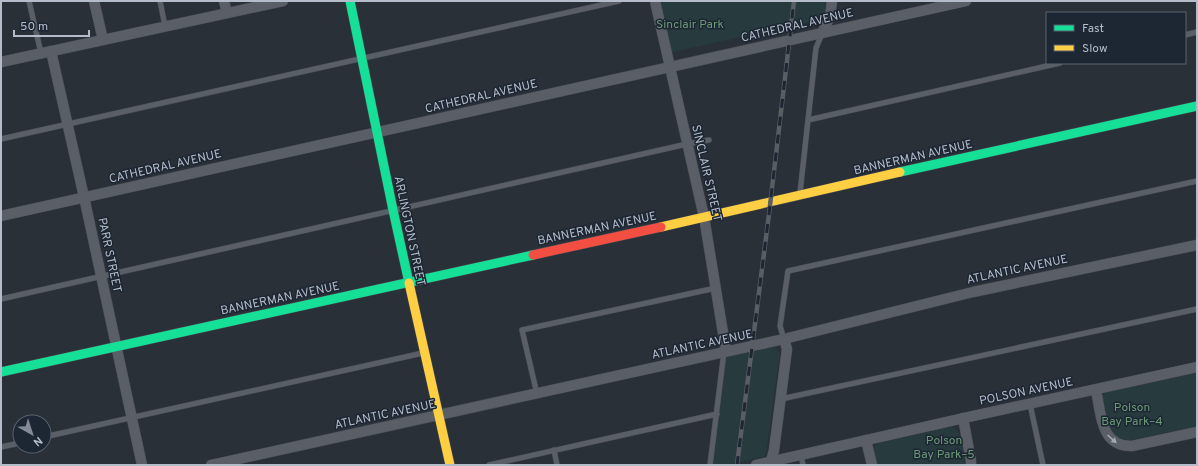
<svg xmlns="http://www.w3.org/2000/svg" width="1198" height="466" viewBox="0 0 1198 466" font-family="Overpass,sans-serif">
<style>
.green{fill:#273a3e}
.lines{fill:none;stroke-linecap:round;stroke-linejoin:round}
.lane-casing{stroke:#484c53;stroke-width:6}
.street-casing{stroke:#484c53;stroke-width:11}
.fast-casing{stroke:#484c53;stroke-width:10}
.slow-casing{stroke:#484c53;stroke-width:10}
.jam-casing{stroke:#484c53;stroke-width:10}
.lane{stroke:#5a5e66;stroke-width:5}
.street{stroke:#5a5e66;stroke-width:10}
.fast{stroke:#16e098;stroke-width:9}
.slow{stroke:#ffcf43;stroke-width:9}
.jam{stroke:#f24e42;stroke-width:9}
.rail-casing{stroke:#595d64;stroke-width:4.5}
.rail{stroke:#1d2633;stroke-width:3;stroke-dasharray:9;stroke-linecap:butt}
.oneway{fill:#a2a9b5}
.labels{text-anchor:middle;stroke-width:3;stroke-linejoin:round;paint-order:stroke}
.park-label{font-size:12px;fill:#6b9a76;stroke:#1d2633}
.street-label{font-size:12px;fill:#b4bcc9;stroke:#1d2633}
</style>
<rect width="100%" height="100%" fill="#2a3038"/>
<g class="green">
<polygon points="661,1 826,1 824,19 672,52"/>
<polygon points="770,346 776,348 780,353 766,454 763,457 726,465 713,465 712,462 724,361 729,355"/>
<path d="M1197,373V426L1127,441C1105,436 1106,417 1102,399L1104,394L1107,392Z"/>
<path d="M950,427L954,428C962,434 966,456 964,465H876C874,457 871,449 878,443Z"/>
</g>
<g class="lines">
<defs>
<g id="lane">
<polyline points="29,1 41,53"/>
<polyline points="160,1 165,26"/>
<polyline points="1185,35 1197,32"/>
<polyline points="808,120 816,48 822,34"/>
<polyline points="1,139 619,1"/>
<polyline points="800,193 808,120 1060,63"/>
<polyline points="1,299 687,144 709,140"/>
<polyline points="784,339 780,326 788,271 1197,181"/>
<polyline points="537,394 522,330 716,288"/>
<polyline points="781,399 1197,309"/>
<polyline points="1030,404 1043,465"/>
<polyline points="44,437 423,353"/>
<polyline points="1,447 20,443"/>
<polyline points="554,450 557,465"/>
<polyline points="801,455 803,465"/>
<polyline points="489,465 717,414"/>
<polyline points="710,465 724,352"/>
</g>
<g id="street">
<polyline points="94,1 103,40"/>
<polyline points="224,1 227,13"/>
<polyline points="655,1 704,217 726,351"/>
<polyline points="822,33 830,17 832,1"/>
<polyline points="51,51 84,197 142,465"/>
<polyline points="1,62 283,1"/>
<polyline points="1,216 966,1"/>
<path d="M1096,390C1101,413 1100,447 1132,446L1197,432"/>
<polyline points="963,418 971,461 971,465"/>
<polyline points="866,440 872,465"/>
<polyline points="211,465 784,339 973,292 1197,245"/>
<polyline points="756,465 973,416 1197,367"/>
<polyline points="770,465 774,450 787,349 784,339"/>
</g>
<g id="fast">
<polyline points="350,1 393,210 409,283"/>
<polyline points="900,172 1197,106"/>
<polyline points="1,372 533,255"/>
</g>
<g id="slow">
<polyline points="661,227 900,172"/>
<polyline points="409,283 450,465"/>
</g>
<polyline id="jam" points="533,255 661,227"/>
</defs>
<use href="#lane" class="lane-casing"/>
<use href="#street" class="street-casing"/>
<use href="#fast" class="fast-casing"/>
<use href="#slow" class="slow-casing"/>
<use href="#jam" class="jam-casing"/>
<use href="#lane" class="lane"/>
<use href="#street" class="street"/>
<use href="#fast" class="fast"/>
<use href="#slow" class="slow"/>
<use href="#jam" class="jam"/>
<defs>
<polyline id="rail" points="737,465 769,214 794,1"/>
</defs>
<use href="#rail" class="rail-casing"/>
<use href="#rail" class="rail"/>
</g>
<defs><path id="oneway-solid" d="M-6-.8H1V-3.2L6.5 0L1 3.2V.8H-6Z"/></defs>
<use class="oneway" href="#oneway-solid" transform="translate(1112 439) rotate(42)"/>
<g class="labels">
<g class="park-label">
<text x="690" y="28">Sinclair Park</text>
<text x="1132" y="411">Polson<tspan x="1132" dy="14">Bay Park–4</tspan></text>
<text x="944" y="444">Polson<tspan x="944" dy="14">Bay Park–5</tspan></text>
</g>
<g class="street-label">
<text transform="translate(797 25) rotate(-13)" y="4">CATHEDRAL AVENUE</text>
<text transform="translate(481 96) rotate(-13)" y="4">CATHEDRAL AVENUE</text>
<text transform="translate(913 157) rotate(-13)" y="4">BANNERMAN AVENUE</text>
<text transform="translate(165 166) rotate(-13)" y="4">CATHEDRAL AVENUE</text>
<text transform="translate(707 173) rotate(77)" y="4">SINCLAIR STREET</text>
<text transform="translate(597 228) rotate(-12)" y="4">BANNERMAN AVENUE</text>
<text transform="translate(410 231) rotate(78)" y="4">ARLINGTON STREET</text>
<text transform="translate(110 255) rotate(78)" y="4">PARR STREET</text>
<text transform="translate(1017 269) rotate(-12)" y="4">ATLANTIC AVENUE</text>
<text transform="translate(280 298) rotate(-12)" y="4">BANNERMAN AVENUE</text>
<text transform="translate(702 344) rotate(-12)" y="4">ATLANTIC AVENUE</text>
<text transform="translate(1026 391) rotate(-12)" y="4">POLSON AVENUE</text>
<text transform="translate(385 414) rotate(-12)" y="4">ATLANTIC AVENUE</text>
</g>
</g>
<rect width="1198" height="466" fill="none" stroke="#b4bcc9" stroke-width="4"/>
<rect x="1046" y="12" width="140" height="52" fill="#1d2633" stroke="#59626f"/>
<rect x="1054" y="25" width="20" height="6" fill="#16e098" stroke="#59626f"/>
<text x="1082" y="32" font-size="12" fill="#b4bcc9">Fast</text>
<rect x="1054" y="45" width="20" height="6" fill="#ffcf43" stroke="#59626f"/>
<text x="1082" y="52" font-size="12" fill="#b4bcc9">Slow</text>
<g transform="translate(32 434) rotate(141)"><circle r="19" fill="#1d2633" stroke="#59626f"/>
<path d="M0-3L7 15L0 10L-7 15Z" fill="#848b96"/>
<text y="-6" font-size="11" font-weight="bold" text-anchor="middle" fill="#b4bcc9">N</text>
</g>
<path d="M14 30v6h75v-6" fill="none" stroke="#b4bcc9" stroke-width="2"/>
<text x="20" y="30" font-size="12" fill="#b4bcc9" stroke="#1d2633" stroke-width="3" paint-order="stroke">50 m</text>
</svg>
